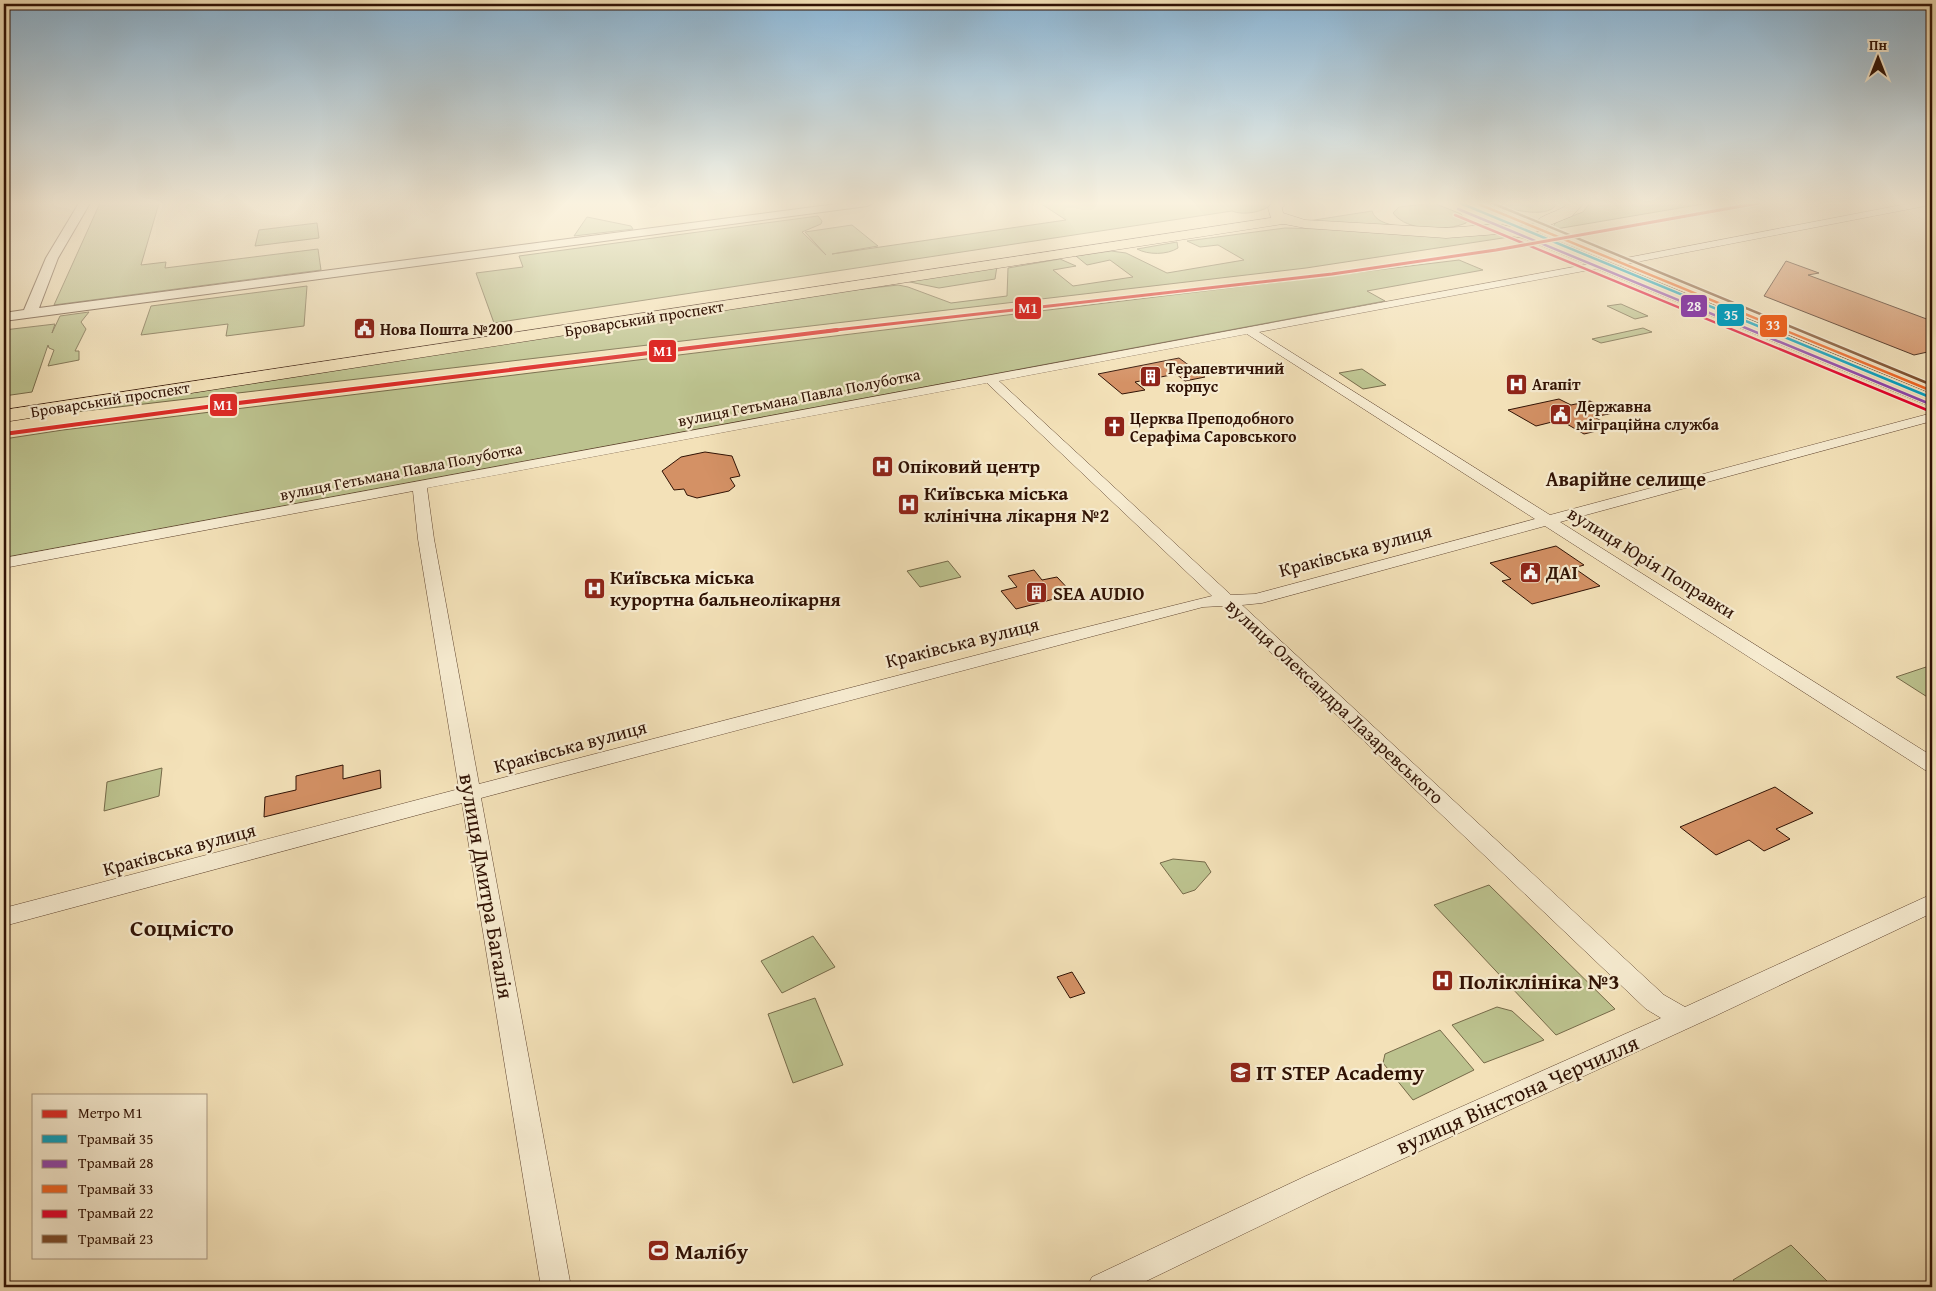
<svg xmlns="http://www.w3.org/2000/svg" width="1936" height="1291" viewBox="0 0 1936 1291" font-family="'Gentium Book Plus',serif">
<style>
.green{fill:#bcc28e;stroke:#766a49}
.building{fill:#d49165;stroke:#301204}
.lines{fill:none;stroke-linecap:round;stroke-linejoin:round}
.minor-casing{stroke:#614631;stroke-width:1}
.tertiary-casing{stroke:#614631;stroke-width:2}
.primary-casing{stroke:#301204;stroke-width:1}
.trunk-casing{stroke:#301204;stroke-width:1}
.minor{fill:#f7ecd1;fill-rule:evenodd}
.tertiary{fill:#f7ecd1;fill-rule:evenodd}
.primary{fill:#f3e1b8;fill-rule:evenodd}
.trunk{fill:#f3e1b8;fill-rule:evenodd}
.tram-1-casing{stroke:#f7ecd1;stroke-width:5}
.tram-2-casing{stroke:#f7ecd1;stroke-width:5}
.tram-3-casing{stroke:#f7ecd1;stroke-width:5}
.tram-4-casing{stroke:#f7ecd1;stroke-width:5}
.tram-5-casing{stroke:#f7ecd1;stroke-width:5}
.tram-1{stroke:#02a1c4;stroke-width:2.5}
.tram-2{stroke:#8e44ad;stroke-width:2.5}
.tram-3{stroke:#f26522;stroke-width:2.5}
.tram-4{stroke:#e4002b;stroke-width:2.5}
.tram-5{stroke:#7a4b2a;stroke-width:2.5}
.metro-1-far1-casing{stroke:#f7ecd1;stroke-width:5.5}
.metro-1-casing{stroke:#f7ecd1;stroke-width:6}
.metro-1-far1{stroke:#dd2a26;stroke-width:3}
.metro-1{stroke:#dd2a26;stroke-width:4}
.labels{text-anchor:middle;stroke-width:4.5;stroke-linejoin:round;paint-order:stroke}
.far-street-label{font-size:16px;fill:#301204;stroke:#f7ecd1}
.far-poi-label{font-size:16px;font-weight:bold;fill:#301204;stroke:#f7ecd1;text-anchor:start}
.poi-label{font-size:19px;font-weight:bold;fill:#301204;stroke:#f7ecd1;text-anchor:start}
.street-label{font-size:19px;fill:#301204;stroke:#f7ecd1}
.neighbourhood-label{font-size:20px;font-weight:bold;fill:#301204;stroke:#f7ecd1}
.near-street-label{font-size:22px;fill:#301204;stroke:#f7ecd1}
.near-poi-label{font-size:22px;font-weight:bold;fill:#301204;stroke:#f7ecd1;text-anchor:start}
.near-neighbourhood-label{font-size:24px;font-weight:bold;fill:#301204;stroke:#f7ecd1}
.line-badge{stroke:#f7ecd1;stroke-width:2}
.badge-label{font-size:14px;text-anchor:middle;font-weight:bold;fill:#fff}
</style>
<rect width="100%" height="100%" fill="#f3e1b8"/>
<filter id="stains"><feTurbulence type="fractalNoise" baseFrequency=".004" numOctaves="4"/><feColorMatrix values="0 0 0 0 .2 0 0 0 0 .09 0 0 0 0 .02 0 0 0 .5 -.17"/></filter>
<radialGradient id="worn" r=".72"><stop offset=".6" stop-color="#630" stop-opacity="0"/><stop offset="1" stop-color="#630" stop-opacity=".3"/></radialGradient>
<g class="green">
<polygon points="100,203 159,203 141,265 166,262 165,268 318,249 321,270 54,305"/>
<path d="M1040,203H1273C1265,212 1243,216 1232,211L494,323L476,273L523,267L519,256L818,216L822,221L821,224L802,232L826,255L805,232L852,225L878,246L832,254L1066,220Z"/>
<path d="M1434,203L1461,214L1467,221L1466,223C1447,231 1407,232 1393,213L1399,207Z"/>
<path d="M1490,203H1555L1556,205C1546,220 1504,208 1490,203Z"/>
<polygon points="1590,203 1709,203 1556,229 1553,227 1556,222 1583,212"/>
<path d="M1372,211C1375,221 1387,224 1397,226L1308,221Z"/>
<polygon points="587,217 631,226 633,229 574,236"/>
<polygon points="317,223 319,238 255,246 259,230"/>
<polygon points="1285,228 1493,233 1516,236 1306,268 50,415 802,296 898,285 908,287 951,303 1007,296 1008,268 1060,259 1076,266 1053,270 1073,286 1133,277 1110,260 1087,265 1076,256 1111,251 1126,253 1167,273 1244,260 1218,245 1200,247 1187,241"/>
<path d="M1177,242L1178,248C1167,255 1148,255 1137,249Z"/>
<polygon points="1459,260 1483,270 1367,291 1385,301 4,559 4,439 63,430"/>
<polygon points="997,266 995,279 939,288 905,281"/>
<polygon points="307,286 304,326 226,336 228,324 141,335 151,306"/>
<polygon points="1621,304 1648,316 1635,319 1607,306"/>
<polygon points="89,312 81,322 86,329 75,351 79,351 79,360 48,366 54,350 49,348 48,345 32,392 4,396 4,330 55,324 52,333 60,316"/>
<polygon points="1643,328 1652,332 1601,343 1592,339"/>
<polygon points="1362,369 1386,385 1363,389 1339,373"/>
<polygon points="948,561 961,577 920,587 907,571"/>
<polygon points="1932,665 1932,700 1896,677"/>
<polygon points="162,768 159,796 104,811 107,782"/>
<polygon points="1173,859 1205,862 1211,872 1195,890 1183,894 1160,863"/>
<polygon points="1489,885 1615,1009 1556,1035 1434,905"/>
<polygon points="813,936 835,967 782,993 761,961"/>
<polygon points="815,998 843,1065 793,1083 768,1014"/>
<polygon points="1497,1007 1512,1011 1544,1040 1484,1063 1452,1025"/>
<polygon points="1440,1030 1474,1070 1413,1100 1383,1063 1385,1054"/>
<polygon points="1791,1245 1833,1287 1740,1287 1733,1280"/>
</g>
<g class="building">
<polygon points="1786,261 1819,273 1808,275 1932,321 1932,351 1914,355 1764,296"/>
<polygon points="1179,358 1205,377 1185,381 1176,374 1135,382 1145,390 1122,394 1098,374"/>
<polygon points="1559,399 1571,405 1590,401 1613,413 1594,417 1613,427 1584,434 1560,420 1536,426 1508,410"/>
<polygon points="705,452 732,456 740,476 730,478 735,486 729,491 697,498 687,495 684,489 674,490 662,471 681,457"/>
<polygon points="1556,546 1584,565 1574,568 1600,586 1532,604 1502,581 1511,579 1490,563"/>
<polygon points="1034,570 1042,580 1057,577 1073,594 1016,609 1001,591 1017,587 1008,576"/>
<polygon points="343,765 343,779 380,770 381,788 264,817 265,797 296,790 296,776"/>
<polygon points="1775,787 1813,813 1776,829 1790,839 1764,851 1749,840 1716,855 1680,827"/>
<polygon points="1072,972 1085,993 1070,998 1057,977"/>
</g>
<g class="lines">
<defs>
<g id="minor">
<polygon points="1912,203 1930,203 1925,206 1621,265 1616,262 1621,259"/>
<path d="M1601,262L1605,263V267L1259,332L1550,515L1932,413V421L1560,522L1932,756V772L1925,770L1545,526L1262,603L1242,605L1664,995L1685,1007L1932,894V913L1715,1016L1326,1194L1134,1287H1087L1092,1277L1306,1176L1661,1018L1646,1009L1222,606L1203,607L481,798L571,1287H541L462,803L4,926V908L459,789L418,539L413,491L4,568V558ZM1247,334L1535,519L1255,594L1231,595L999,381ZM987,383L1212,596L1047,637L479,784L434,539L427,488Z"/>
</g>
<polygon id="tertiary" points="79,203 90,203 58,258 39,308 844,203 873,203 867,206 4,321 4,313 24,310 46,258"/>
<polygon id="primary" points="1284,216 1291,220 1289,223 4,422 4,410"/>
<path id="trunk" d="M1272,203H1286L1282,208L1283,213L1305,220L1446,228L1498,224L1512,227L1535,223C1541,214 1560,212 1569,203H1584L1572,216L1550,225L1547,229L1535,232L1932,394V407L1523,238L1498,234L1446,238L1305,228L1279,223L1271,218L1268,208Z"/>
</defs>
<use href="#minor" class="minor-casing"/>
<use href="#tertiary" class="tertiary-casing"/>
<use href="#primary" class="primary-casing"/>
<use href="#trunk" class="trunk-casing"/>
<use href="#minor" class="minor"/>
<use href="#tertiary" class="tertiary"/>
<use href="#primary" class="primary"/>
<use href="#trunk" class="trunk"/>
<defs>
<polyline id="tram-1" points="1460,203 1932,398"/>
<polyline id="tram-2" points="1458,209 1930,404"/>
<polyline id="tram-3" points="1476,203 1932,391"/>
<polyline id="tram-4" points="1455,215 1927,410"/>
<polyline id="tram-5" points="1492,203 1932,385"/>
</defs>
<use href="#tram-1" class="tram-1-casing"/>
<use href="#tram-2" class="tram-2-casing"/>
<use href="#tram-3" class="tram-3-casing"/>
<use href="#tram-4" class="tram-4-casing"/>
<use href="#tram-5" class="tram-5-casing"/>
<use href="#tram-1" class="tram-1"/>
<use href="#tram-2" class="tram-2"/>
<use href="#tram-3" class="tram-3"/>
<use href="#tram-4" class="tram-4"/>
<use href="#tram-5" class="tram-5"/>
<defs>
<polyline id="metro-1-far1" points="827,331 1332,274 1496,250 1759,203"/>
<polyline id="metro-1" points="4,434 214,406 837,330"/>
</defs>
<use href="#metro-1-far1" class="metro-1-far1-casing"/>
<use href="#metro-1" class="metro-1-casing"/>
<use href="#metro-1-far1" class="metro-1-far1"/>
<use href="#metro-1" class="metro-1"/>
</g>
<linearGradient id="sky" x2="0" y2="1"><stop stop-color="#8bb6d6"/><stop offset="0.53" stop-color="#faf2df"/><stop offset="1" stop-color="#faf2df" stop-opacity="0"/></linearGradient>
<rect width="1936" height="383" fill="url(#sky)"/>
<defs>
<symbol id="civic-square" viewBox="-11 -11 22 22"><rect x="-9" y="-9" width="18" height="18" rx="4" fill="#8f2418" stroke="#f7ecd1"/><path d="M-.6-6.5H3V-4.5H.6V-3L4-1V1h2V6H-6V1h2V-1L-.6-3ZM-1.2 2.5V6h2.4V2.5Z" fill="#fff"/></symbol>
<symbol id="building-square" viewBox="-11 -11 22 22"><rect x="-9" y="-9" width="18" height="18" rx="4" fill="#8f2418" stroke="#f7ecd1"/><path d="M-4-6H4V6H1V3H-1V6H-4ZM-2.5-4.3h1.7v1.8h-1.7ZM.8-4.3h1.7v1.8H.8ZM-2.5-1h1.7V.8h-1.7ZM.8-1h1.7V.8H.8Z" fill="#fff"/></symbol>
<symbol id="hospital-square" viewBox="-11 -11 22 22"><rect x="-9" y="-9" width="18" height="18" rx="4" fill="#8f2418" stroke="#f7ecd1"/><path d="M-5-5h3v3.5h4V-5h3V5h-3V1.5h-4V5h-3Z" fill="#fff"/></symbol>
<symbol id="church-square" viewBox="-11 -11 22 22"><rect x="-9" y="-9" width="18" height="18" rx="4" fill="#8f2418" stroke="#f7ecd1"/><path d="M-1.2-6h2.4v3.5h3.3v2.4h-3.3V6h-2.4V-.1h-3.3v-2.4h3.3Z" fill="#fff"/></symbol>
<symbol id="school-square" viewBox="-11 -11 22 22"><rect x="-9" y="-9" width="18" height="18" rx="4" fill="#8f2418" stroke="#f7ecd1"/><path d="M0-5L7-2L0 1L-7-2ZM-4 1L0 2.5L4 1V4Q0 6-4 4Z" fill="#fff"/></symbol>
<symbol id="stadium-square" viewBox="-11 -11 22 22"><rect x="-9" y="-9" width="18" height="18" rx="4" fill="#8f2418" stroke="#f7ecd1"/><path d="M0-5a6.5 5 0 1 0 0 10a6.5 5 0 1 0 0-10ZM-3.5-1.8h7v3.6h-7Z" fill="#fff"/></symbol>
</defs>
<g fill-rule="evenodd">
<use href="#civic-square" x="352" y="316" width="25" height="25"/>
<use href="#building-square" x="1138" y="364" width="25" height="25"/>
<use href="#hospital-square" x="1504" y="372" width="25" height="25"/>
<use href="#civic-square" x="1548" y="402" width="25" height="25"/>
<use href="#church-square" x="1102" y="414" width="25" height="25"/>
<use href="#hospital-square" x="870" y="454" width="25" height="25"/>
<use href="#hospital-square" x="896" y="492" width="25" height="25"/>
<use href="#civic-square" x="1518" y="560" width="25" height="25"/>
<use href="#hospital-square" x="582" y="576" width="25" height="25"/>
<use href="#building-square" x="1024" y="580" width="25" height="25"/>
<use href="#hospital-square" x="1430" y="968" width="25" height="25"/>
<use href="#school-square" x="1228" y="1060" width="25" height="25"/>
<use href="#stadium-square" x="646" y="1238" width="25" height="25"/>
</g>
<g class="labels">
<g class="far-street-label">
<text transform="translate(644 318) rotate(-9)" y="6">Броварський проспект</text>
<text transform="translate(799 397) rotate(-11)" y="6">вулиця Гетьмана Павла Полуботка</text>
<text transform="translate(110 399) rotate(-9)" y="6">Броварський проспект</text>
<text transform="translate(401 471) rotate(-11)" y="6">вулиця Гетьмана Павла Полуботка</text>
</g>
<g class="far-poi-label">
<text x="380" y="335">Нова Пошта №200</text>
<text x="1166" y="374">Терапевтичний<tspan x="1166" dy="18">корпус</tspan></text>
<text x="1532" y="390">Агапіт</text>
<text x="1576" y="412">Державна<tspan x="1576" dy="18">міграційна служба</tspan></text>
<text x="1130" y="424">Церква Преподобного<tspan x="1130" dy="18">Серафіма Саровського</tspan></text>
</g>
<g class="poi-label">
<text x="898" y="473">Опіковий центр</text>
<text x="924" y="500">Київська міська<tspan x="924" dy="22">клінічна лікарня №2</tspan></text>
<text x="1546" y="579">ДАІ</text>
<text x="610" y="584">Київська міська<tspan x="610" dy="22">курортна бальнеолікарня</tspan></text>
<text x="1053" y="600">SEA AUDIO</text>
</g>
<g class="street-label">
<text transform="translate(1355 550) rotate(-15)" y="7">Краківська вулиця</text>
<text transform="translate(1652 562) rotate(32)" y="7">вулиця Юрія Поправки</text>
<text transform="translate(962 642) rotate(-14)" y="7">Краківська вулиця</text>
<text transform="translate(1335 701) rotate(43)" y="7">вулиця Олександра Лазаревського</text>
<text transform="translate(570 746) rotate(-15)" y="7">Краківська вулиця</text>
<text transform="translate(179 849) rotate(-15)" y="7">Краківська вулиця</text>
</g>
<g class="neighbourhood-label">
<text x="1626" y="486">Аварійне селище</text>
</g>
<g class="near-street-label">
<text transform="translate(487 886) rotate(80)" y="8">вулиця Дмитра Багалія</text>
<text transform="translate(1517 1094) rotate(-24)" y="8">вулиця Вінстона Черчилля</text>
</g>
<g class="near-poi-label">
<text x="1459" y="989">Поліклініка №3</text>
<text x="1256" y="1080">IT STEP Academy</text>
<text x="675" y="1259">Малібу</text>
</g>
<g class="near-neighbourhood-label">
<text x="182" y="936">Соцмісто</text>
</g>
</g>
<g class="line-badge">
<rect x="1680" y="294" width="28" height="24" rx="5" fill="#8e44ad"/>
<rect x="1014" y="296" width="28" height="24" rx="5" fill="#dd2a26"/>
<rect x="1716" y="303" width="29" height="24" rx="5" fill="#02a1c4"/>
<rect x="1759" y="314" width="29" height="24" rx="5" fill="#f26522"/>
<rect x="648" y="339" width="29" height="24" rx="5" fill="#dd2a26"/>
<rect x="209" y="393" width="29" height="24" rx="5" fill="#dd2a26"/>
</g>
<g class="badge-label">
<text x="1694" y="311">28</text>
<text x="1028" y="313">M1</text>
<text x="1731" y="320">35</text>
<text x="1773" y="330">33</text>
<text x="663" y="356">M1</text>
<text x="223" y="410">M1</text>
</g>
<rect width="1936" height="1291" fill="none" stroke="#f3e1b8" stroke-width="20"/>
<rect x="5" y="5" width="1926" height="1281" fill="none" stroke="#301204" stroke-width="2.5"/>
<rect x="10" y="10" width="1916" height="1271" fill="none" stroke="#301204"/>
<rect x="32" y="1094" width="175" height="165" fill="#f7ecd1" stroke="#a7957f"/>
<rect x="42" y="1110" width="25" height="8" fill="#dd2a26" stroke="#a7957f"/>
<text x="78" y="1118" font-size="15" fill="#301204">Метро M1</text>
<rect x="42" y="1135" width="25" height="8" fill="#02a1c4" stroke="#a7957f"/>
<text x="78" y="1144" font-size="15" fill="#301204">Трамвай 35</text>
<rect x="42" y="1160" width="25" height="8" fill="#8e44ad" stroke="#a7957f"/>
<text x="78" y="1168" font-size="15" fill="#301204">Трамвай 28</text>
<rect x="42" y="1185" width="25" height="8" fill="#f26522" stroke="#a7957f"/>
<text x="78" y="1194" font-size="15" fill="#301204">Трамвай 33</text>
<rect x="42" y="1210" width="25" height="8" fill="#e4002b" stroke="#a7957f"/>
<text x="78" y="1218" font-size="15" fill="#301204">Трамвай 22</text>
<rect x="42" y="1235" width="25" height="8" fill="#7a4b2a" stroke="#a7957f"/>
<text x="78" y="1244" font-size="15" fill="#301204">Трамвай 23</text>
<g transform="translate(1878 58)" stroke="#f7ecd1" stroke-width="4" paint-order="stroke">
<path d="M0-4L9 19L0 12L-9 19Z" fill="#301204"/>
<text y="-8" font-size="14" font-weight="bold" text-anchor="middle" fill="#301204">Пн</text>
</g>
<rect width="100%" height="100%" filter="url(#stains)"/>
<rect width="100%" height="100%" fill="url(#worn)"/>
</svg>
